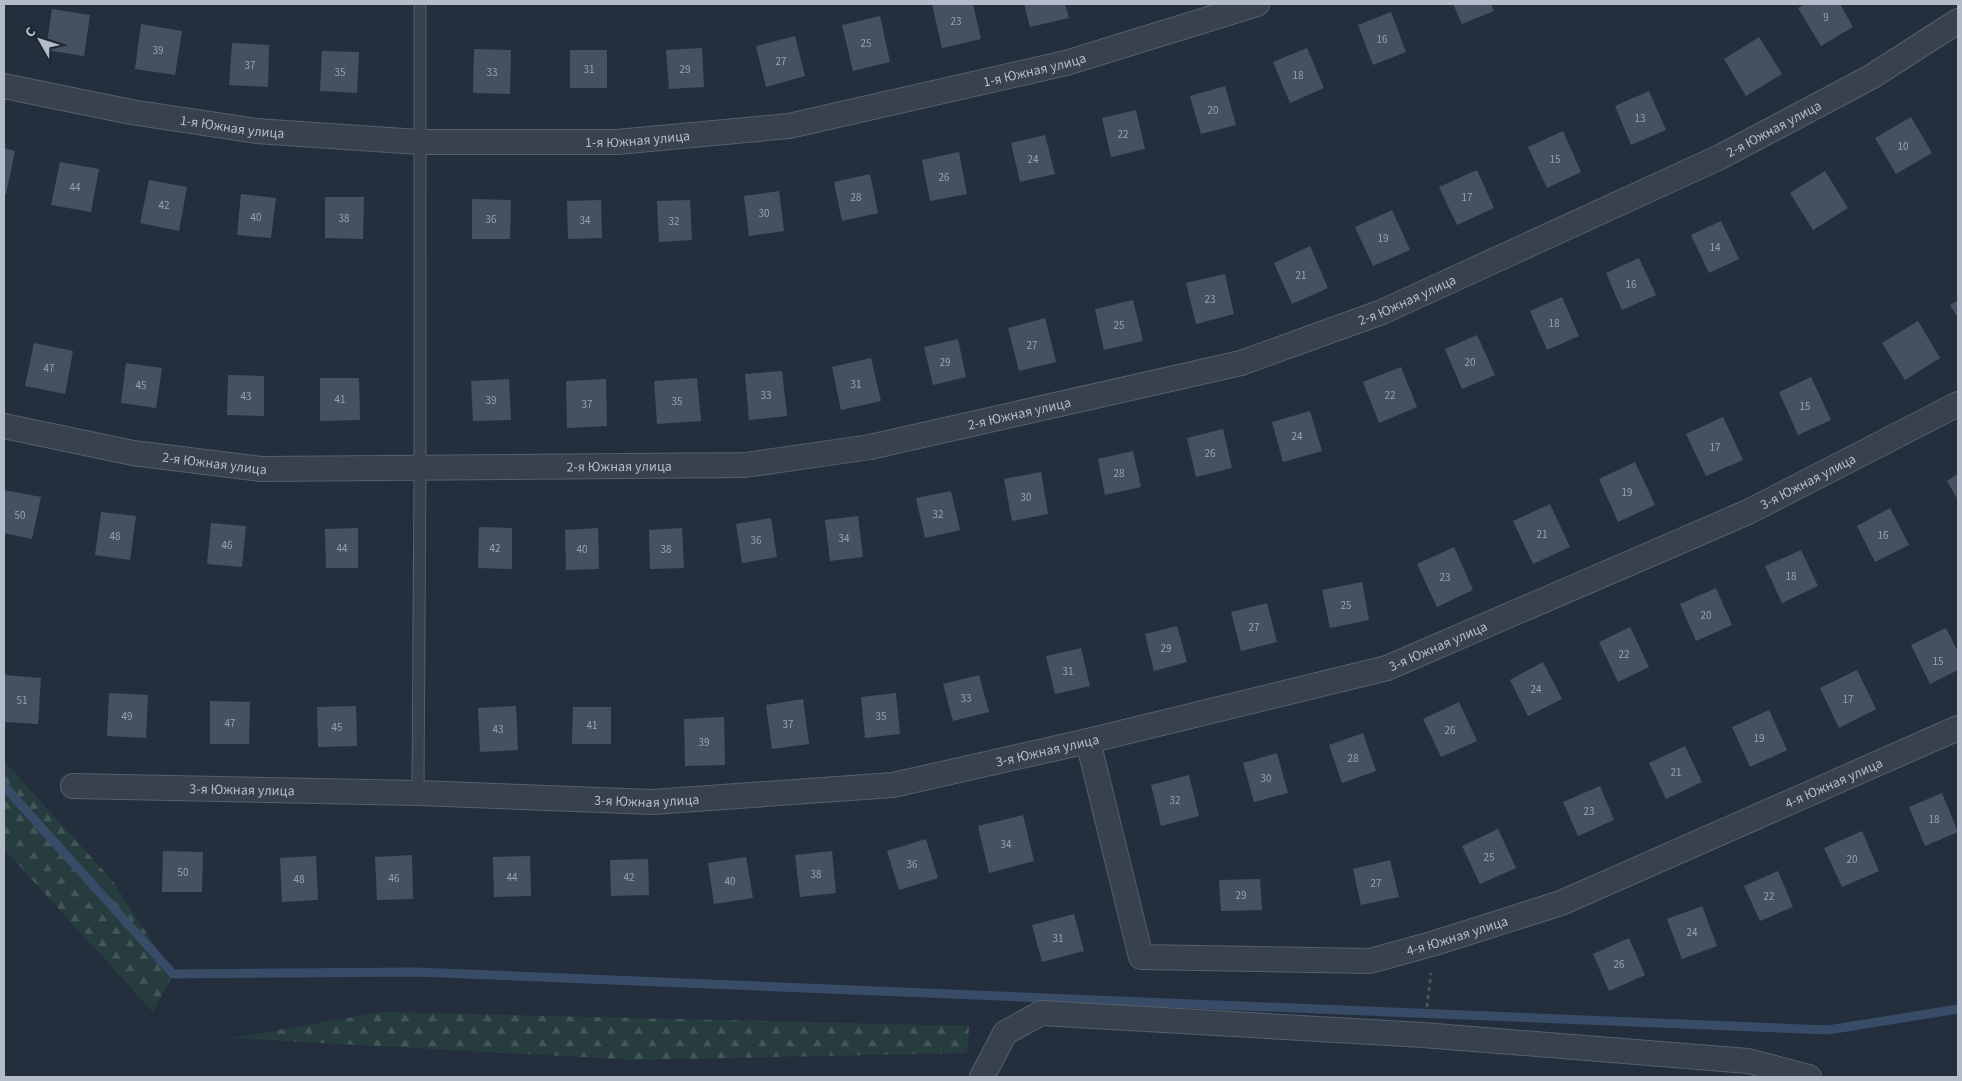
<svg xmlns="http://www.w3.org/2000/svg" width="1962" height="1081" viewBox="0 0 1962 1081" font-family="'Source Sans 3',sans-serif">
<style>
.forest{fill:url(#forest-firs)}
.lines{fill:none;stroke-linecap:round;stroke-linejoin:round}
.stream{stroke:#394c67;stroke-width:9}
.building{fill:#455162}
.lane-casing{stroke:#565f6c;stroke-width:13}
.street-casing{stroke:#565f6c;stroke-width:26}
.path{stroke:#44595c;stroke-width:3;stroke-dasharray:4 4;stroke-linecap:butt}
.lane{stroke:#38414e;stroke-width:11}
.street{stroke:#38414e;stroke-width:24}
.labels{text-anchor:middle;stroke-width:5;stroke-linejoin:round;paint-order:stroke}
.number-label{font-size:11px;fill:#98a1af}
.street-label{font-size:14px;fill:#b4bcc9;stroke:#1d2633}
</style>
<defs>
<pattern id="forest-firs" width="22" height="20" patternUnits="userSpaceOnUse" patternTransform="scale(1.25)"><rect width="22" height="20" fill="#263c3f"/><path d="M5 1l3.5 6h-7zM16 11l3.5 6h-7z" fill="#435659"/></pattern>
</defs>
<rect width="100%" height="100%" fill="#242f3e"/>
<g class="forest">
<polygon points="4,761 112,880 173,974 153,1012 4,849"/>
<polygon points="382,1012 969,1026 967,1053 636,1060 232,1038"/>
</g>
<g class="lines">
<polyline class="stream" points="4,786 173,974 416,972 1828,1030 1958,1009"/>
</g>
<g class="building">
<polygon points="932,4 973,4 981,39 942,48"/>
<polygon points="1024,4 1065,4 1069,18 1030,27"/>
<polygon points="1453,4 1491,4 1494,11 1462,24"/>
<polygon points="1805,4 1840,4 1853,27 1821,46 1798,8"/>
<polygon points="52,9 90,15 84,56 46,50"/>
<polygon points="1391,12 1406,52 1373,65 1358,25"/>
<polygon points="880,16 890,62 853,71 842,25"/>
<polygon points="141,24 182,31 175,75 135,69"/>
<polygon points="795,36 805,76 766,87 756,46"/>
<polygon points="1759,37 1782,74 1746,96 1724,59"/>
<polygon points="232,43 269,45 268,87 229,85"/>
<polygon points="702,48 704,87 669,89 666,50"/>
<polygon points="1307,48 1324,88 1290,103 1273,62"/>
<polygon points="474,49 511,50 510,94 473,93"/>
<rect x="570" y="50" width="37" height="38"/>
<polygon points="322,51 359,52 357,93 320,91"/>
<polygon points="1225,86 1236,125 1201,134 1190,96"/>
<polygon points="1649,91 1666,130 1631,145 1615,106"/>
<polygon points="1136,110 1145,149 1111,157 1102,118"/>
<polygon points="1911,117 1932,153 1896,174 1875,138"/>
<polygon points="1563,131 1581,172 1547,188 1528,147"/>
<polygon points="1045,135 1055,174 1020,182 1011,143"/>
<polygon points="4,148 15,151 6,194 4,193"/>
<polygon points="959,152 967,194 930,201 922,160"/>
<polygon points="60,162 99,169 91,212 51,205"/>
<polygon points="1477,170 1494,208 1457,225 1439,187"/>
<polygon points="1825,171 1848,208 1813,230 1790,193"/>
<polygon points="870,174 878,213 842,221 834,182"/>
<polygon points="149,180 187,187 179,231 140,223"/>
<polygon points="779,191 784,231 749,236 744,196"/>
<polygon points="241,194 276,198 271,238 237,235"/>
<polygon points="325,197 364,197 363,239 325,238"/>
<polygon points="472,199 511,200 510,239 472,239"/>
<polygon points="601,200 602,238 568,239 567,201"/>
<polygon points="690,200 692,240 659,242 657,201"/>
<polygon points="1392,210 1410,250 1373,266 1355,227"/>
<polygon points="1721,221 1739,259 1709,273 1691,235"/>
<polygon points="1310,246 1328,288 1292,304 1274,263"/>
<polygon points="1639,258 1656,295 1622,310 1606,273"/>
<polygon points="1225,274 1234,314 1196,324 1186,283"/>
<polygon points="1562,297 1579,336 1547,350 1530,311"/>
<polygon points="1133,300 1143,341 1104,350 1095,309"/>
<polygon points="1958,300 1958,318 1950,305"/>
<polygon points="1045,318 1056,362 1019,371 1008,328"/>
<polygon points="1918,321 1940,358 1905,380 1882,343"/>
<polygon points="1477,335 1495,375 1462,389 1445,349"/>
<polygon points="958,339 966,377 933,385 924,347"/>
<polygon points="34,343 73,351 65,394 25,386"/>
<polygon points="871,358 881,401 841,410 832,367"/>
<polygon points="126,363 162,368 156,408 121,403"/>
<polygon points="1401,367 1417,407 1379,423 1363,382"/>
<polygon points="782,371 787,416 749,420 745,374"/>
<polygon points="228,375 264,376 264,416 227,415"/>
<polygon points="1811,377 1831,420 1798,435 1779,392"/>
<polygon points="320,378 359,378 360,420 320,421"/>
<polygon points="697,378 701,421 657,424 654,381"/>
<polygon points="509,379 511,420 473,421 471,381"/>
<polygon points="606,379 607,426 567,428 566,381"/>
<polygon points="1310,411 1322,451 1283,462 1272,422"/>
<polygon points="1723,417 1743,460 1706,476 1686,434"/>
<polygon points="1223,429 1232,468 1196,477 1187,438"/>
<polygon points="1133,451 1141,487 1105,495 1098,459"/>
<polygon points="1635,462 1655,505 1618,522 1599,479"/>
<polygon points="1041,472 1048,514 1012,521 1004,479"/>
<polygon points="1958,474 1958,500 1947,481"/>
<polygon points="4,490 41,497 32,539 4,533"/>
<polygon points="951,491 960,530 925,538 916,498"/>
<polygon points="1550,504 1570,547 1533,564 1513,521"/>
<polygon points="1890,508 1909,545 1875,562 1857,526"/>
<polygon points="101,512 136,516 130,560 95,555"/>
<polygon points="858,516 863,557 830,561 825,520"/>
<polygon points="771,518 777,557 742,563 736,524"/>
<polygon points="211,523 246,526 242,567 207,564"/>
<polygon points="479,527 512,528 512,569 478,568"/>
<polygon points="358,528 358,568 326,568 325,529"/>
<polygon points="598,528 599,569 566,570 565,530"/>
<polygon points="682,528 684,568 650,569 649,530"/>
<polygon points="1454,547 1473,590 1437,607 1417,564"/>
<polygon points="1801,550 1818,586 1782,603 1765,566"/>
<polygon points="1362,582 1369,620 1330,628 1322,590"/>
<polygon points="1716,588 1732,625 1696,641 1680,604"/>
<polygon points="1267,603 1277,642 1241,651 1231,612"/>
<polygon points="1177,626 1187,662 1154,671 1145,634"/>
<polygon points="1630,627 1649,667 1618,682 1599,642"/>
<polygon points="1946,628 1958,652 1958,670 1930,684 1911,645"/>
<polygon points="1081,648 1090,686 1055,694 1046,656"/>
<polygon points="1543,662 1562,699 1528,716 1510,680"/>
<polygon points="1857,670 1876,709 1839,728 1820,688"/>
<polygon points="4,675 41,678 38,724 4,722"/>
<polygon points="979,675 989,712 953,721 943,684"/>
<polygon points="109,693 148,695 146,738 107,736"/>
<polygon points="896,693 900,734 865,738 861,697"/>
<polygon points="803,699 809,744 772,749 766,705"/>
<polygon points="210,701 250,702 249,744 210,744"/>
<polygon points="1459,702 1477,741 1441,757 1423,719"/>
<polygon points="356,706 357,746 318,747 317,707"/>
<polygon points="516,706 518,750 480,752 478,708"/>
<polygon points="573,707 611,707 611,744 572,744"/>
<polygon points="1769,710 1787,750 1750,767 1732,727"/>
<polygon points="724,717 725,765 685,766 684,719"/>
<polygon points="1363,733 1376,771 1342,783 1329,745"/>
<polygon points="1685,746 1702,782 1666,799 1649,763"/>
<polygon points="1277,753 1288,793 1254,802 1243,763"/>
<polygon points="1189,775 1199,816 1161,826 1151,785"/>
<polygon points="1600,786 1614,820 1578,836 1563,802"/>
<polygon points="1942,793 1958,832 1925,846 1909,807"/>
<polygon points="1023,815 1034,861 989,873 978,826"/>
<polygon points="1498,829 1516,868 1480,884 1462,846"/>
<polygon points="1862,831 1879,871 1842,887 1824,848"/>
<polygon points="926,839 938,878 899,890 887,851"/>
<polygon points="163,851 203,852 202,892 162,892"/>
<polygon points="832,851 836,893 800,897 795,855"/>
<polygon points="412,855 413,899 377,900 375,857"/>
<polygon points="316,856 318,900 282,902 280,858"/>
<polygon points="530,856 531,896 494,897 493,857"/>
<polygon points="746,857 753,898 714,904 708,863"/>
<polygon points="648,859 649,895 611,896 610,860"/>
<polygon points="1390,860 1399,897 1361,905 1353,869"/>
<polygon points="1778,871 1793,907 1760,921 1744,886"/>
<polygon points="1260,879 1262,910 1221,911 1219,880"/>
<polygon points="1702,906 1717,946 1682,959 1667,919"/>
<polygon points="1074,914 1084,951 1042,962 1032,925"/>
<polygon points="1629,938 1645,975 1609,991 1593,954"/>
</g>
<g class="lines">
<defs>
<polyline id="lane" points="418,793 420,469 420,4"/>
<g id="street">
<path id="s1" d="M4,86L131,112L256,131L419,142H617L789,126L1066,63L1257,4"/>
<path id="s2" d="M4,426L133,453L261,469L745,465L870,447L1241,363L1382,312L1720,157L1871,77L1958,21"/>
<path id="s3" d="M1088,741L1141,957L1370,961L1435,943L1561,903L1958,728"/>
<path id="s4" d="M73,786L418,793L653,802L893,785L1088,741L1387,668L1748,512L1958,404"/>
<polyline points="982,1077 1005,1033 1041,1013 1423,1035 1748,1061 1809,1077"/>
</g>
</defs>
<use href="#lane" class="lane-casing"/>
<use href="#street" class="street-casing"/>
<polyline class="path" points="1427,1007 1431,973"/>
<use href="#lane" class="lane"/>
<use href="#street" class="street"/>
</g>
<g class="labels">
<g class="number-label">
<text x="1826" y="21">9</text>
<text x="956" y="25">23</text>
<text x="1382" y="43">16</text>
<text x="866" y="47">25</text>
<text x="158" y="54">39</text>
<text x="781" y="65">27</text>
<text x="250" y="69">37</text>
<text x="589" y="73">31</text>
<text x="685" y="73">29</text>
<text x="340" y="76">35</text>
<text x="492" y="76">33</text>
<text x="1298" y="79">18</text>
<text x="1213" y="114">20</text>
<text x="1640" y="122">13</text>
<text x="1123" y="138">22</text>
<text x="1903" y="150">10</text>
<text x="1033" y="163">24</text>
<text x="1555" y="163">15</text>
<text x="944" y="181">26</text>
<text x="75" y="191">44</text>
<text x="856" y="201">28</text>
<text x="1467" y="201">17</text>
<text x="164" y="209">42</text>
<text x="764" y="217">30</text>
<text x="256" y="221">40</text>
<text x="344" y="222">38</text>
<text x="491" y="223">36</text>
<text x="585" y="224">34</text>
<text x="674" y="225">32</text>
<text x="1383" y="242">19</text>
<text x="1715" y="251">14</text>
<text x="1301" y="279">21</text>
<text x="1631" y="288">16</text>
<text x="1210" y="303">23</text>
<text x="1554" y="327">18</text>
<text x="1119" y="329">25</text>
<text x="1032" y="349">27</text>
<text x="945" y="366">29</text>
<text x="1470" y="366">20</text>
<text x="49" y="372">47</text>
<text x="856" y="388">31</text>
<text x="141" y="389">45</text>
<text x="766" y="399">33</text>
<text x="1390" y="399">22</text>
<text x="246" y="400">43</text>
<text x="340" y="403">41</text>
<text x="491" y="404">39</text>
<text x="677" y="405">35</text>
<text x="587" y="408">37</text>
<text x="1805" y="410">15</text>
<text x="1297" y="440">24</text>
<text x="1715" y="451">17</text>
<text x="1210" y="457">26</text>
<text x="1119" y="477">28</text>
<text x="1627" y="496">19</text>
<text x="1026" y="501">30</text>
<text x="938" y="518">32</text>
<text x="20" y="519">50</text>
<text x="1542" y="538">21</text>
<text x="1883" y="539">16</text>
<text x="115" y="540">48</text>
<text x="844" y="542">34</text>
<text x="756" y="544">36</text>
<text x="227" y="549">46</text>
<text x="342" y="552">44</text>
<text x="495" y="552">42</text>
<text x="582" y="553">40</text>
<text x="666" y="553">38</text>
<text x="1791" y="580">18</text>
<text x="1445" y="581">23</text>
<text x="1346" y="609">25</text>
<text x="1706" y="619">20</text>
<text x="1254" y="631">27</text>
<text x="1166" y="652">29</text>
<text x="1624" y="658">22</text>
<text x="1938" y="665">15</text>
<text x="1068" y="675">31</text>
<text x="1536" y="693">24</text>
<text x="966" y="702">33</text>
<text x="1848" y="703">17</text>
<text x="22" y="704">51</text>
<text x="127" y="720">49</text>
<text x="881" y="720">35</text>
<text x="230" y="727">47</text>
<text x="788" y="728">37</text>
<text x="592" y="729">41</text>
<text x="337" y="731">45</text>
<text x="498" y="733">43</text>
<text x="1450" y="734">26</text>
<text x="1759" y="742">19</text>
<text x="704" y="746">39</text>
<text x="1353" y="762">28</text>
<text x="1676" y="776">21</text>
<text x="1266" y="782">30</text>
<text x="1175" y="804">32</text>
<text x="1589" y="815">23</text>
<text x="1934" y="823">18</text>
<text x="1006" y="848">34</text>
<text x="1489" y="861">25</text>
<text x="1852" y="863">20</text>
<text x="912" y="868">36</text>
<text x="183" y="876">50</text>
<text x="816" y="878">38</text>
<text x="512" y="881">44</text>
<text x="629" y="881">42</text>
<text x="394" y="882">46</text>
<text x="299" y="883">48</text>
<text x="730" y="885">40</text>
<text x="1376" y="887">27</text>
<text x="1241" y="899">29</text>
<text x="1769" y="900">22</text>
<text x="1692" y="936">24</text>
<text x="1058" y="942">31</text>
<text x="1619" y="968">26</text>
</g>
<g class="street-label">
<text dy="5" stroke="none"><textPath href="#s1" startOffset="1042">1-я Южная улица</textPath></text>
<text dy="5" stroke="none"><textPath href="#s1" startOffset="232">1-я Южная улица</textPath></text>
<text dy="5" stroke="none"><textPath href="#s2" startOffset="1834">2-я Южная улица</textPath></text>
<text dy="5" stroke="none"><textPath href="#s1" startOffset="638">1-я Южная улица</textPath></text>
<text dy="5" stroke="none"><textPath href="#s2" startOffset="1429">2-я Южная улица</textPath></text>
<text dy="5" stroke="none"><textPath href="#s2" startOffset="1024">2-я Южная улица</textPath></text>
<text dy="5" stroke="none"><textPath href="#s2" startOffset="214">2-я Южная улица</textPath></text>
<text dy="5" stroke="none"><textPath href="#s2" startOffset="619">2-я Южная улица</textPath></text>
<text dy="5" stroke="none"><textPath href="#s4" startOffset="1789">3-я Южная улица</textPath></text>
<text dy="5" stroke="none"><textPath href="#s4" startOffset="1384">3-я Южная улица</textPath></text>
<text dy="5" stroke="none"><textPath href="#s4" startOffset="979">3-я Южная улица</textPath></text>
<text dy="5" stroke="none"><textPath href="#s3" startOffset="949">4-я Южная улица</textPath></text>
<text dy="5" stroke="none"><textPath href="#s4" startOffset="169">3-я Южная улица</textPath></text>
<text dy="5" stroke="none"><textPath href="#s4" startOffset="574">3-я Южная улица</textPath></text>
<text dy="5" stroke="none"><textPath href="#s3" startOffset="542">4-я Южная улица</textPath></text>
</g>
</g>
<rect width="1962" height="1081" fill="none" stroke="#b4bcc9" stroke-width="10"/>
<g transform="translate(40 40) rotate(309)" stroke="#1d2633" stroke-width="4" paint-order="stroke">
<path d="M0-4L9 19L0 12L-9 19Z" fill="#b4bcc9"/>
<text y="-8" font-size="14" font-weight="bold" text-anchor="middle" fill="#b4bcc9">С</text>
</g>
</svg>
